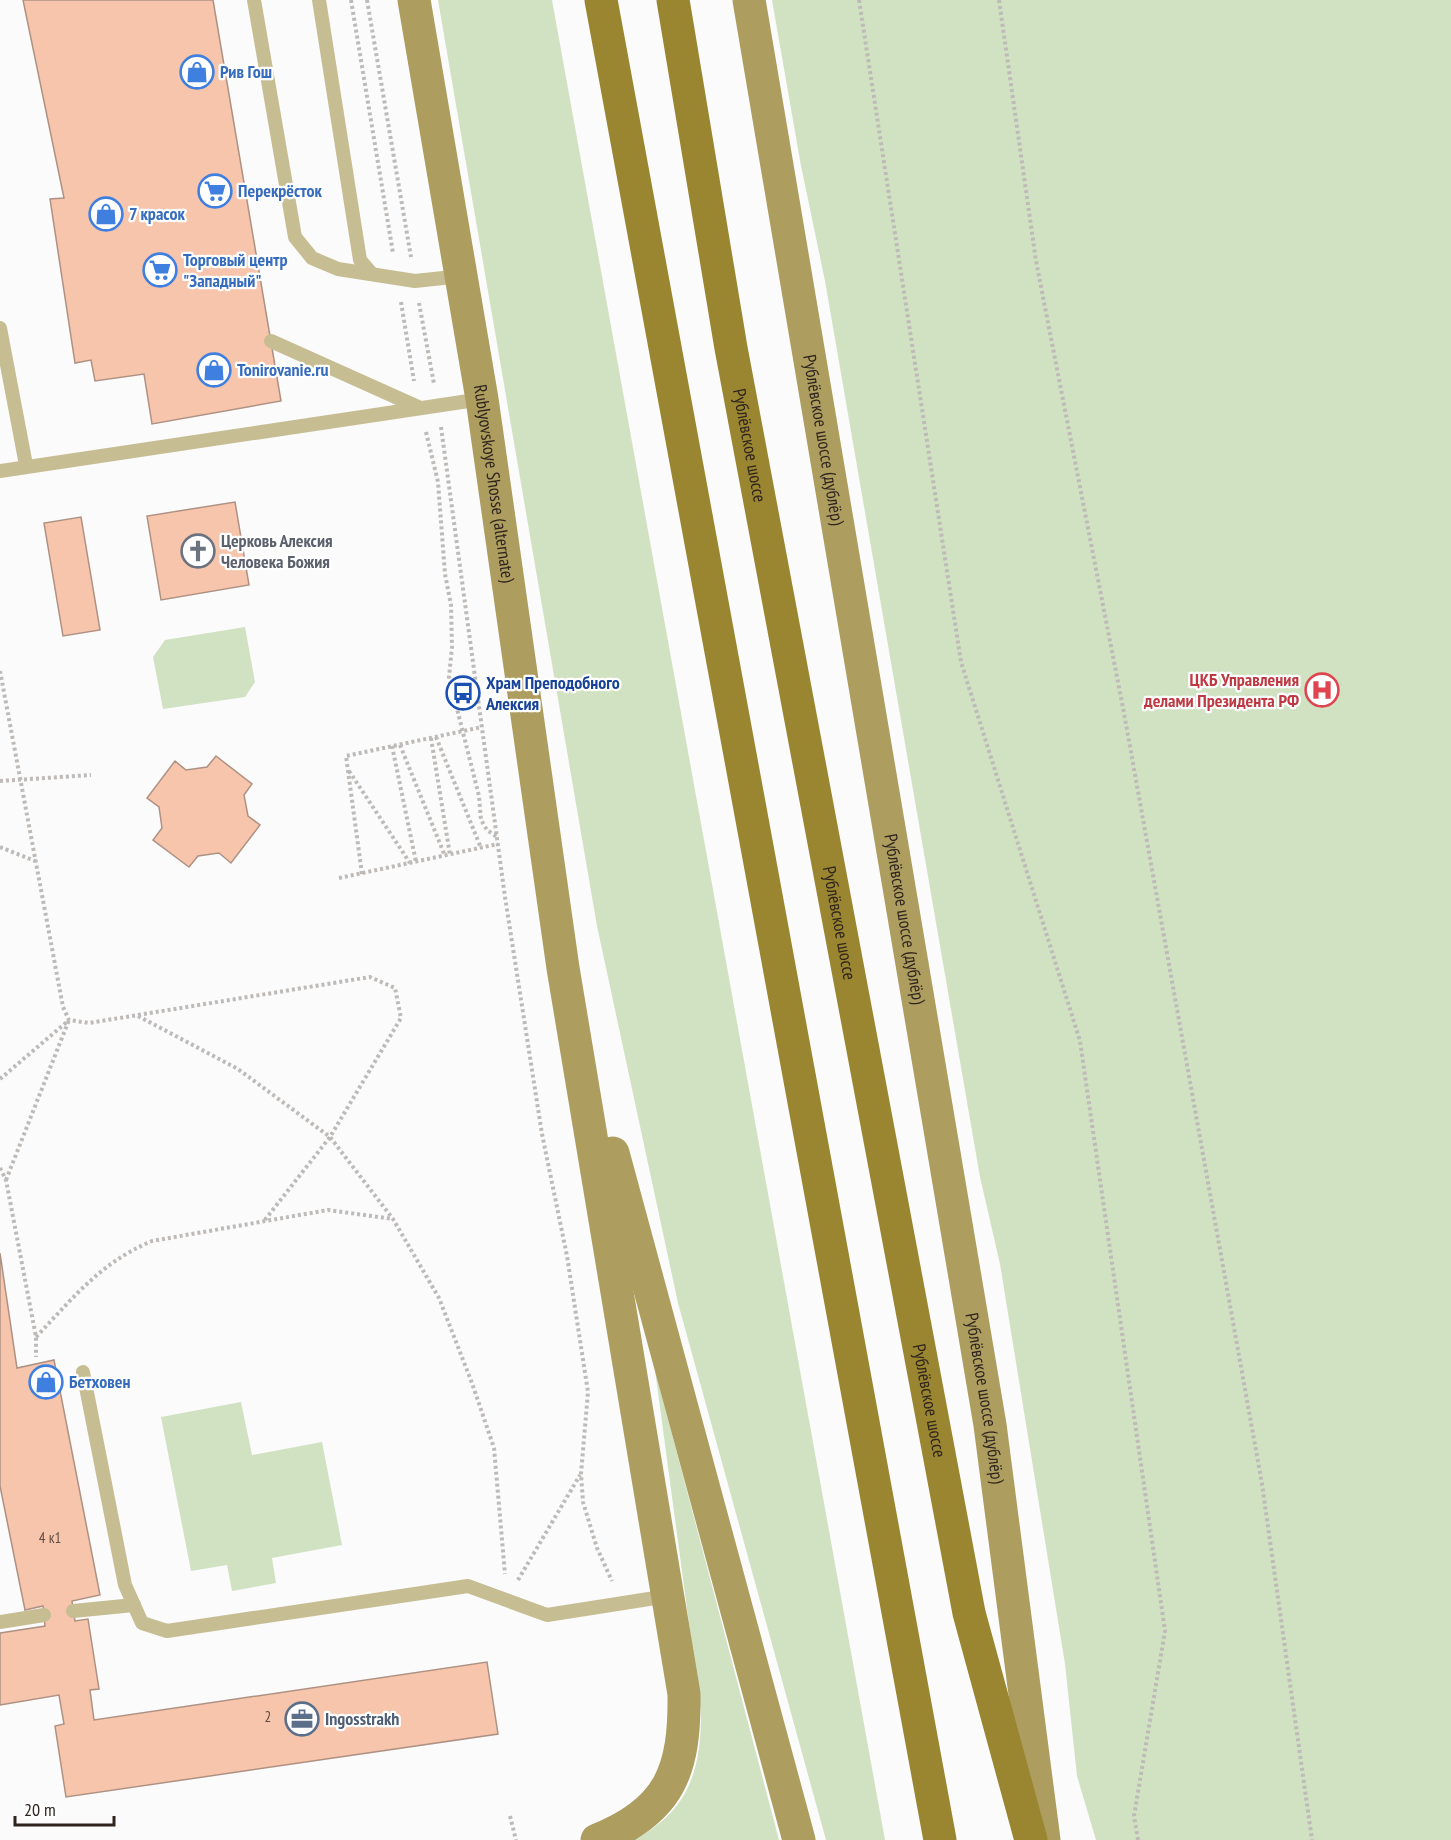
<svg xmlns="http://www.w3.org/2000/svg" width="1451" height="1840" viewBox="0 0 1451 1840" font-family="'PT Sans Narrow',sans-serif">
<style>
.green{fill:#d1e2c2}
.building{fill:#f6c5ac;stroke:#ae9183;stroke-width:1.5}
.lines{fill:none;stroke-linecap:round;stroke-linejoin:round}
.path{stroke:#bdbab8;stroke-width:4;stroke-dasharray:3 3;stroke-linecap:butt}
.service{stroke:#c7bd93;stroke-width:14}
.secondary{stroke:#ad9d5e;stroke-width:33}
.primary{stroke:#9a8630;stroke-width:33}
.labels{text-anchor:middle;stroke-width:4.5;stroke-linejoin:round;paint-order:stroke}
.number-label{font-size:15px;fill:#614c42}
.shop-label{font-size:18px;font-weight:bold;fill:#366cbe;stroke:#fff;text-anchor:start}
.street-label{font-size:18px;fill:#2f241e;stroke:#fff}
.worship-label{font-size:18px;font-weight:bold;fill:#5b616d;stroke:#fff;text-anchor:start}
.health-label{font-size:18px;font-weight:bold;fill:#be3a42;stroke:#fff;text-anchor:end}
.transit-label{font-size:18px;font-weight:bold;fill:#164399;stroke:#fff;text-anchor:start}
.service-label{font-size:18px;font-weight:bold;fill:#4e5e75;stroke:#fff;text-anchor:start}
</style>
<rect width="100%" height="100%" fill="#fbfbfb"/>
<g class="green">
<polygon points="438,0 552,0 885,1840 826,1840 678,1303 597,926"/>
<polygon points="772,0 1451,0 1451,1840 1096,1840 1077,1776 1065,1664 1000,1264 980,1177 825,281 801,166"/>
<polygon points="245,627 255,682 245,697 163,709 153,657 165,640"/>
<path d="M655,1370L779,1840H634C689,1811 701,1770 701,1713Z"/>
<polygon points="241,1402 252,1455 322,1442 342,1545 272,1558 276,1583 232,1591 227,1565 191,1571 161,1417"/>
</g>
<g class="building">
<polygon points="23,0 213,0 281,401 152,424 144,374 95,381 91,360 75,363 50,199 64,198"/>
<polygon points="235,502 249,585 161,600 147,516"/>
<polygon points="81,517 100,630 63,636 44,523"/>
<polygon points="216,756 252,784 244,795 248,816 260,825 231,863 219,853 198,856 189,867 153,840 162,828 159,807 147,798 175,761 186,770 207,767"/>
<polygon points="0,1253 17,1368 54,1360 100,1595 72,1601 75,1621 88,1619 99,1689 90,1690 94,1720 487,1662 498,1734 66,1797 55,1726 64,1724 59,1695 0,1705 0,1633 45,1626 43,1606 25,1610 0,1486"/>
</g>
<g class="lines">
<g class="path">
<polyline points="351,0 393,253"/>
<polyline points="367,0 411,257"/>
<polyline points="859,0 961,662 1080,1041 1165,1631 1134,1816 1138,1840"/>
<polyline points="999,0 1036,261 1124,713 1262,1484 1312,1840"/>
<polyline points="401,302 414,381"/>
<polyline points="419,303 434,384"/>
<polyline points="441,427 505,897 542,1134 567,1256 588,1392 581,1474 583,1502 597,1548 612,1581"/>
<polyline points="426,432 438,482 445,574 451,605 452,647 449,677 479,796 481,820 487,830 497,837"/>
<polyline points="0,671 63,1007 69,1020 89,1023 370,977 395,988 401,1018 330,1137 264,1221"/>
<polyline points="436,737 481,848"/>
<polyline points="431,738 450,855"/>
<polyline points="400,745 445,856"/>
<polyline points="392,746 416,862"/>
<polyline points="349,771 410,863"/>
<polyline points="0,781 91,775"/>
<polyline points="0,847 35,861"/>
<polyline points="362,874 346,756 482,727"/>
<polyline points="339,878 498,844"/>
<polyline points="138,1016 238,1069 330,1137 393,1219 439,1298 472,1383 494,1448 505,1574"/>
<polyline points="0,1079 68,1021"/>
<polyline points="0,1168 6,1180 36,1337 36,1357"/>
<polyline points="6,1180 69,1020"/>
<path d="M36,1337C74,1297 100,1263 152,1241L328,1210L393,1219"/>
<polyline points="518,1580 580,1475"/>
<polyline points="510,1816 516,1840"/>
</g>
<g class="service">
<polyline points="254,0 295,237 312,258 338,269 415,281 462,276"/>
<polyline points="319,0 360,260 372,274"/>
<polyline points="0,328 26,465"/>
<polyline points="271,341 418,407"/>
<polyline points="0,471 482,399"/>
<polyline points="83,1372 125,1585 142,1623 167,1631 468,1586 547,1615 668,1596"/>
<polyline points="73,1611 134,1605"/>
<polyline points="0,1622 44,1615"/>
</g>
<g class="secondary">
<path id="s1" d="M414,0L482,399L563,968L684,1694C685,1769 671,1811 597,1840"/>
<path id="s2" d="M749,0L990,1425L1044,1840"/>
<polyline points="613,1153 799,1840"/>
</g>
<g class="primary">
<polyline points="601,0 940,1840"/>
<path id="s3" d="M673,0L731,348L969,1613L1031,1840"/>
</g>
</g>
<defs>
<symbol id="shop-ring" viewBox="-11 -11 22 22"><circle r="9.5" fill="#fff" stroke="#3f7fe0" stroke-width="1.5"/><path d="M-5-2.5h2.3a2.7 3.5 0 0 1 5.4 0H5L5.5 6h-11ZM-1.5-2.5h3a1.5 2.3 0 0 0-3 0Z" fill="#3f7fe0"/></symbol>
<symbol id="supermarket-ring" viewBox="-11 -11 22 22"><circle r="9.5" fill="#fff" stroke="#3f7fe0" stroke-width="1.5"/><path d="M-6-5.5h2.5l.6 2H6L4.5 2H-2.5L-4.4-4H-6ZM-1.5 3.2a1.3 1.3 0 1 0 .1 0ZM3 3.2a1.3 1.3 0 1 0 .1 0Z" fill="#3f7fe0"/></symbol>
<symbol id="church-ring" viewBox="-11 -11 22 22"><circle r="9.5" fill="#fff" stroke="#6b7280" stroke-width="1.5"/><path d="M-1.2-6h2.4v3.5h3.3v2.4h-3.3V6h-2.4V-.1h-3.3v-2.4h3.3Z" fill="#6b7280"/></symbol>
<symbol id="hospital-ring" viewBox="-11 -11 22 22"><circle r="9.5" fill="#fff" stroke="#e0444e" stroke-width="1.5"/><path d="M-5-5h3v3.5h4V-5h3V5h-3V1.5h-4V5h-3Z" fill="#e0444e"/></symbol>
<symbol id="bus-ring" viewBox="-11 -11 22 22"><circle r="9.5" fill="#fff" stroke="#1a4fb4" stroke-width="1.5"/><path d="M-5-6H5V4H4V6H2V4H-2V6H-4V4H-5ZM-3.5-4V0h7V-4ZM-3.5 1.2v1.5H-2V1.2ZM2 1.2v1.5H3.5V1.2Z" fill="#1a4fb4"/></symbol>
<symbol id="office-ring" viewBox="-11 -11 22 22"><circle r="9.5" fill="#fff" stroke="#5c6f8a" stroke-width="1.5"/><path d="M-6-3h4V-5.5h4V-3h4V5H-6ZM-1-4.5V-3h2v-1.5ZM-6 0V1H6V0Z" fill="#5c6f8a"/></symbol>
</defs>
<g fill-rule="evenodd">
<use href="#shop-ring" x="178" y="53" width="38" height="38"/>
<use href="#supermarket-ring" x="196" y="172" width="38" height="38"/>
<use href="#shop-ring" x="87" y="195" width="38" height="38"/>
<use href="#supermarket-ring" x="141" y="251" width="38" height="38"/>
<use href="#shop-ring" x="195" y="351" width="38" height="38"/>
<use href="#church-ring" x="179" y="532" width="38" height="38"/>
<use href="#hospital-ring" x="1303" y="671" width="38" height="38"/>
<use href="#bus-ring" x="444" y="674" width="38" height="38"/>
<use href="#shop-ring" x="27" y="1363" width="38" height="38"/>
<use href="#office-ring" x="283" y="1700" width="38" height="38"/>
</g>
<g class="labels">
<g class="number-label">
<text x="50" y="1543">4 к1</text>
<text x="268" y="1722">2</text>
</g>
<g class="shop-label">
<text x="220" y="78">Рив Гош</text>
<text x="238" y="197">Перекрёсток</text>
<text x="129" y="220">7 красок</text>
<text x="183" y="266">Торговый центр<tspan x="183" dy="21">"Западный"</tspan></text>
<text x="237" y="376">Tonirovanie.ru</text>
<text x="69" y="1388">Бетховен</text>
</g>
<g class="street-label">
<text dy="6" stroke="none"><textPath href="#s2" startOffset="446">Рублёвское шоссе (дублёр)</textPath></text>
<text dy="6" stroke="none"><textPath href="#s3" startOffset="452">Рублёвское шоссе</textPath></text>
<text dy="6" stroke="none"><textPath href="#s1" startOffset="490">Rublyovskoye Shosse (alternate)</textPath></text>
<text dy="6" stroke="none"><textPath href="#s2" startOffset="932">Рублёвское шоссе (дублёр)</textPath></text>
<text dy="6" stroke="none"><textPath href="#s3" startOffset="938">Рублёвское шоссе</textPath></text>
<text dy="6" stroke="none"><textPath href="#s2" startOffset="1418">Рублёвское шоссе (дублёр)</textPath></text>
<text dy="6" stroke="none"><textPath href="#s3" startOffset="1424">Рублёвское шоссе</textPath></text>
</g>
<g class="worship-label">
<text x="221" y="547">Церковь Алексия<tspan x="221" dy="21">Человека Божия</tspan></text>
</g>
<g class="health-label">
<text x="1299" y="686">ЦКБ Управления<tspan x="1299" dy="21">делами Президента РФ</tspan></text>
</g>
<g class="transit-label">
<text x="486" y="689">Храм Преподобного<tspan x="486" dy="21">Алексия</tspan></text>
</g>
<g class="service-label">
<text x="325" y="1725">Ingosstrakh</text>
</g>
</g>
<path d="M15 1816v9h99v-9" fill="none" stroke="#2f241e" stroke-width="3"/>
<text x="24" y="1816" font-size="18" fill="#2f241e" stroke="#ffffff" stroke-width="4.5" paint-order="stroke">20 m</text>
</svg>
